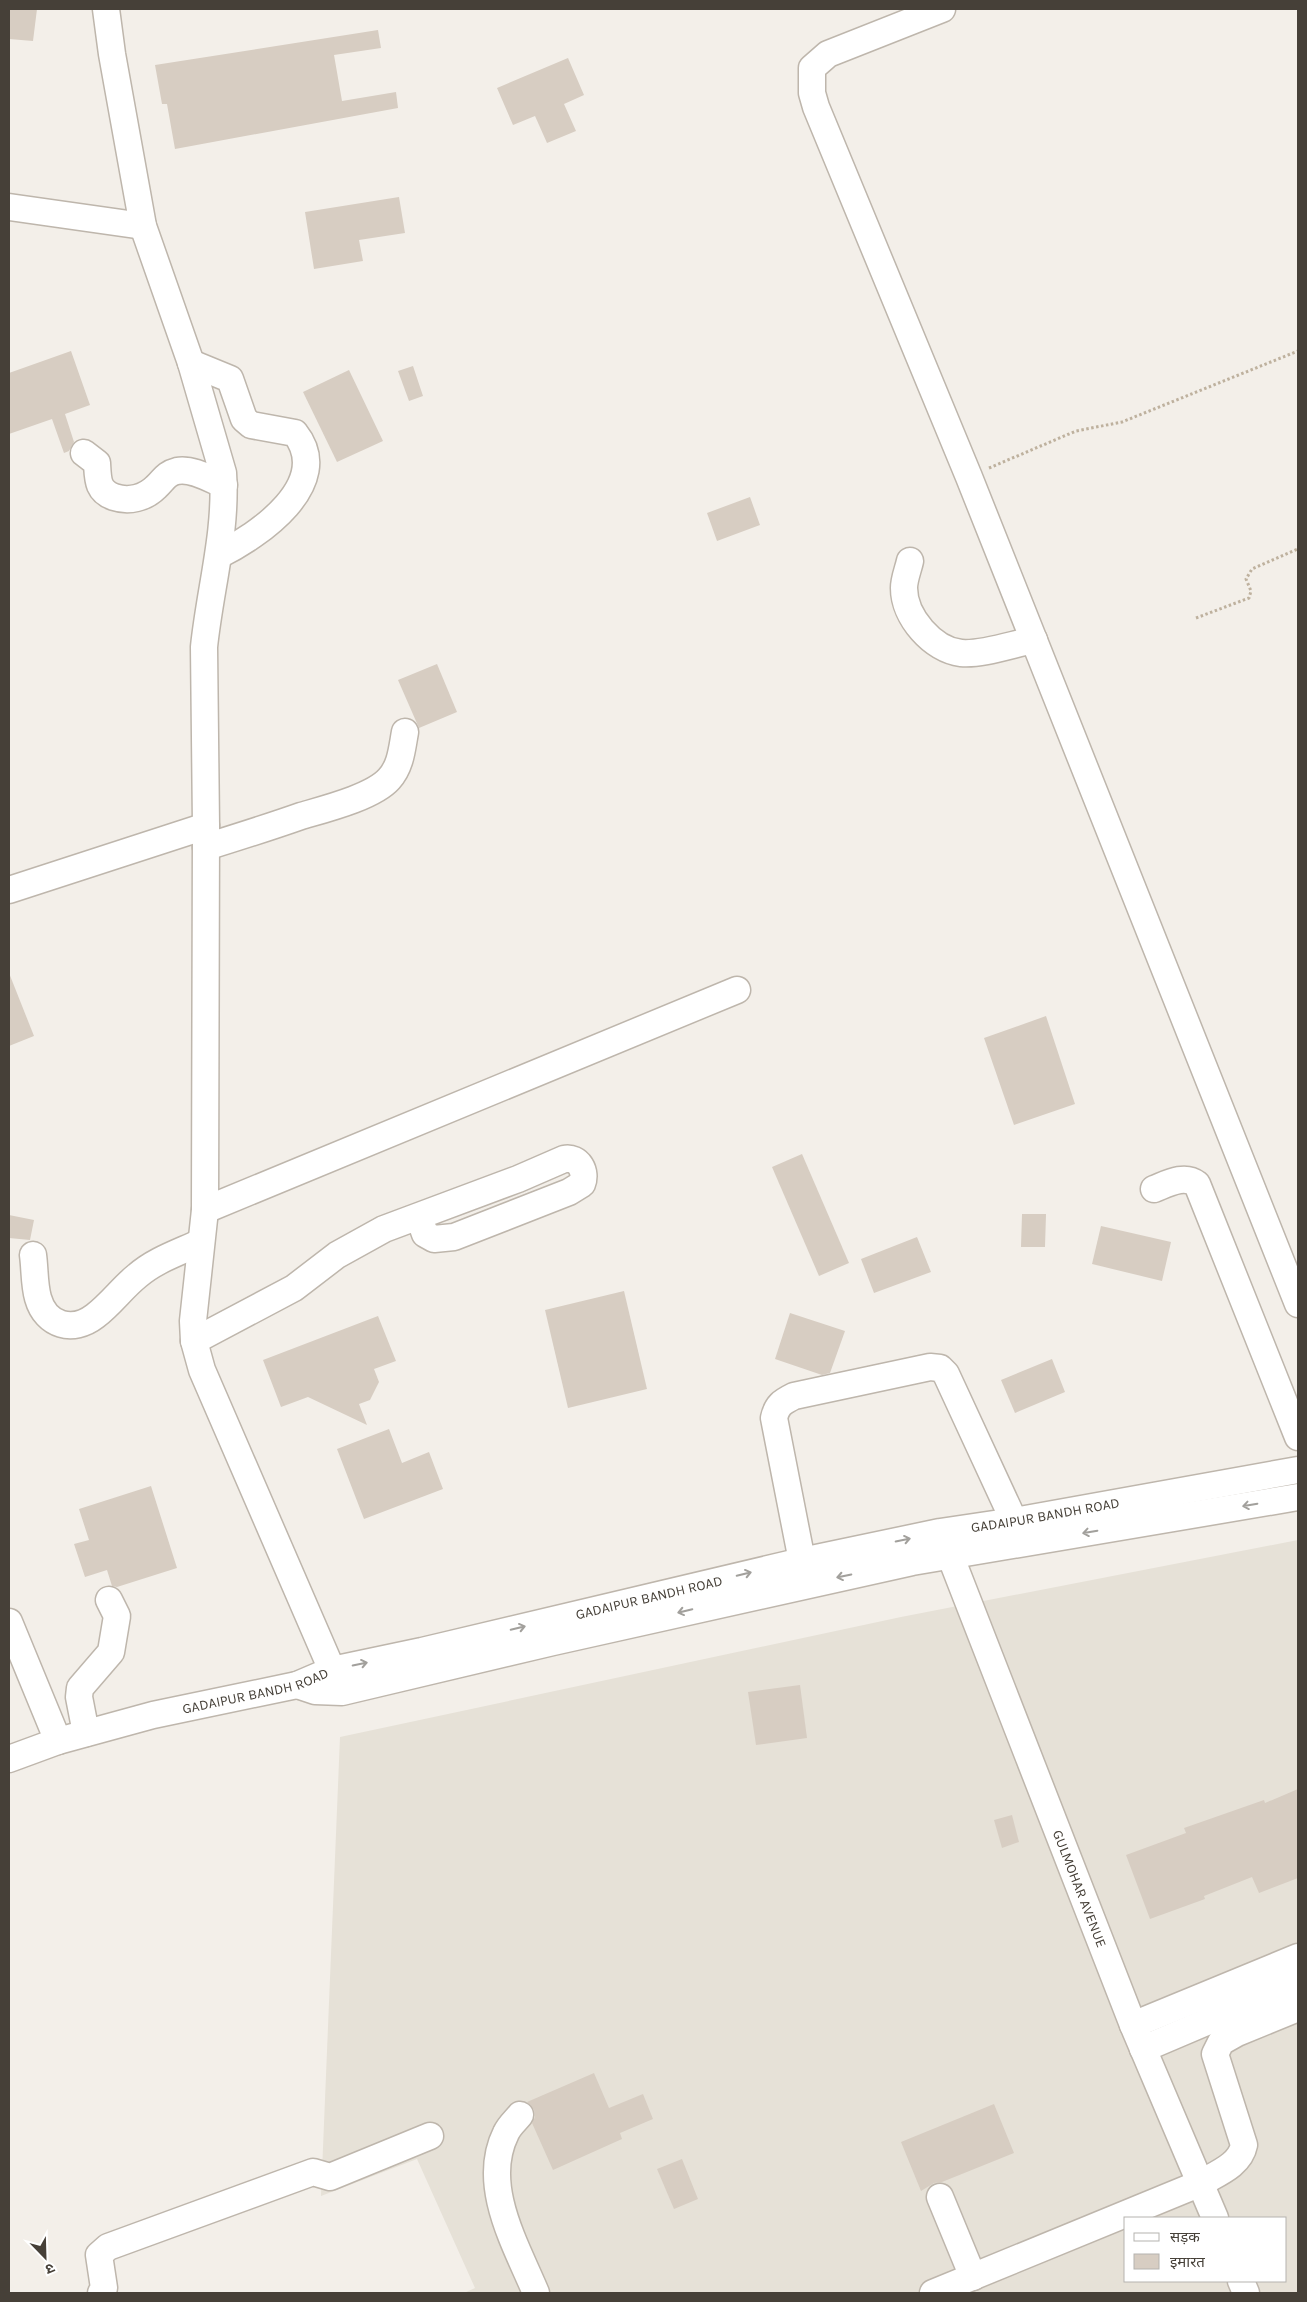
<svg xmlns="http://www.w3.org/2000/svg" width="1307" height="2302" viewBox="0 0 1307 2302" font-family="Karla,'Noto Sans Devanagari',sans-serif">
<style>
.residential{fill:#e6e1d7;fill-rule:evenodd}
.building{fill:#d7cdc2}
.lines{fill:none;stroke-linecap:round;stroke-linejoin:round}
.minor-casing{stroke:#beb6ac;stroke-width:29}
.path{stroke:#beb19e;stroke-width:3;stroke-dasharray:2.5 2.5;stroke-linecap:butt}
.minor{stroke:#fff;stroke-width:26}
.oneway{stroke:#a2a09c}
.labels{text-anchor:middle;stroke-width:4.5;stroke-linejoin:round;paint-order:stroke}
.street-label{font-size:14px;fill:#464038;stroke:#fff}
</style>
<rect width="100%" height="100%" fill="#f3efe9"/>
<path class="residential" d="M1298,1540V2293H464L475,2288L417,2159L321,2196L340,1737L901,1617ZM1126,2218H1286V2281H1126Z"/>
<g class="building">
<polygon points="9,9 37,9 33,41 9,39"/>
<polygon points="378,30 381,48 334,55 342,101 396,92 398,108 175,149 167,104 162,104 155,65"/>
<polygon points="568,58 584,95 564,104 576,131 547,143 535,116 513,125 497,88"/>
<polygon points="399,197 405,233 359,240 363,261 314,269 305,212"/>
<polygon points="71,351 90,405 65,414 74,442 69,451 64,453 52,419 9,434 9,373"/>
<polygon points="413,366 423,396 409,401 398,371"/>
<polygon points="349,370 383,441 337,462 303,392"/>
<polygon points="750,497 760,525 717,541 707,513"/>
<polygon points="437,664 457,712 419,728 398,680"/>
<polygon points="9,973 34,1036 9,1046"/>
<polygon points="1046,1016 1075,1104 1014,1125 984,1038"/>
<polygon points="802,1154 849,1263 819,1276 772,1167"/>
<polygon points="1022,1214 1046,1214 1045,1247 1021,1247"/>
<polygon points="9,1215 34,1220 30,1240 9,1238"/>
<polygon points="1101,1226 1171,1242 1162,1281 1092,1264"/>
<polygon points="917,1237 931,1272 874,1293 861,1259"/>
<polygon points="624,1291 647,1389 568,1408 545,1310"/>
<polygon points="790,1313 845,1331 830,1373 822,1375 775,1359"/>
<polygon points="378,1316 396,1361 374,1369 379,1382 370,1400 359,1404 367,1425 308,1397 281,1407 263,1360"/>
<polygon points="1052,1359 1065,1392 1015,1413 1001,1380"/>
<polygon points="389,1429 402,1463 429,1452 443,1489 364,1519 337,1449"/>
<polygon points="151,1486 177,1568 117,1587 112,1586 107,1570 85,1577 74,1544 89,1540 79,1509"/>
<polygon points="800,1685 807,1738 756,1745 748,1692"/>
<polygon points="1298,1789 1298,1878 1259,1893 1252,1877 1204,1896 1205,1899 1150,1919 1126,1855 1186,1833 1184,1828 1264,1800 1265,1803"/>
<polygon points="1012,1815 1019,1842 1002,1848 994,1820"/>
<polygon points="594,2073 609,2108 643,2094 653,2119 620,2133 622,2139 553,2170 532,2123 535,2117 534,2110 527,2102"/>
<polygon points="994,2104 1014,2153 942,2182 934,2183 921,2191 901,2142"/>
<polygon points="682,2159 698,2199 674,2209 657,2169"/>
</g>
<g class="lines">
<defs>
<g id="minor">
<path d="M106,9L112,54L143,226L191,363L223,473C227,532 210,589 204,647L206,826L205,1210L193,1321L194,1341L202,1370L332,1670"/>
<polyline points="942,9 828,54 812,68 812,93 816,107 969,477 1298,1304"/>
<polyline points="9,207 143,226"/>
<path d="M191,363L230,379L244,419L251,425L295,433C335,483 258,536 219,555"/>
<path d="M84,453L97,463C98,479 97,491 114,497C129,502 145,498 156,487C164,480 165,474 177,471C192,468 210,479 224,485"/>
<path d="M910,561C908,570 904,579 904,588C904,617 933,650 961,653C982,655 1013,644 1034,640"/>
<path d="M206,847C238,837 270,827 301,816C325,809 373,797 389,779C401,766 402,748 405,732"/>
<polyline points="9,890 206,826"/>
<path d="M1154,1189C1167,1184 1184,1174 1197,1184L1298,1437"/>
<polyline points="205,1210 737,990"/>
<path d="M33,1255C35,1269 34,1284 38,1298C46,1326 73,1333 95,1316C111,1304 122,1288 137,1276C155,1260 180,1252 201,1242"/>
<path d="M194,1341L294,1288L337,1255L384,1229L518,1179L564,1159C579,1156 587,1172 582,1184L569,1192L454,1237L434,1239L425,1234L419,1217"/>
<path id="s1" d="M950,1555L1133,2025L1215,2218"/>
<path d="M802,1561L774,1418C777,1405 782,1402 794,1396L930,1367L940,1368L946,1374L1014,1521"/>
<polyline points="9,1622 58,1741"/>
<polyline points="297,1685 315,1691 342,1692 553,1642 912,1562 1298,1497"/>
<polyline points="86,1733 79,1697 80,1688 111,1652 117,1616 109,1600"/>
<path id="s2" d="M9,1759L58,1741L153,1715L297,1685L332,1670L422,1651L802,1561L940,1532L1014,1521L1298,1470"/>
<polyline points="1133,2025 1298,1957"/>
<polyline points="1143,2049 1298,1983"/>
<path d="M520,2115C516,2120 509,2126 506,2133C480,2185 516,2245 536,2293"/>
<polyline points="940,2197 973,2277"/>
<polyline points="1241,2281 1246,2293"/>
<polyline points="101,2293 104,2288 99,2255 108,2247 313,2172 330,2177 430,2136"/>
<path d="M933,2293L1201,2183C1218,2173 1240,2165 1244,2145L1215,2054L1221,2042L1237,2033L1298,2008"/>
</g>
</defs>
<use href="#minor" class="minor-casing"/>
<g class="path">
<polyline points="989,468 1076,431 1122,422 1298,351"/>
<polyline points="1196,618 1249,598 1251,591 1246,579 1252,569 1298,549"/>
</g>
<use href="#minor" class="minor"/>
</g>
<defs><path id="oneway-shaft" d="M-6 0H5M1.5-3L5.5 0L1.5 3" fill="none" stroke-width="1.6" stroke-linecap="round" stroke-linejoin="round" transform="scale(1.25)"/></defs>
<g class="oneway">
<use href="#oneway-shaft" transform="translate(1250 1505) rotate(170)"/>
<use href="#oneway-shaft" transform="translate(1090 1532) rotate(170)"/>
<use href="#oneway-shaft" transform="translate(903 1540) rotate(-12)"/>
<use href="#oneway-shaft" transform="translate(744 1574) rotate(-13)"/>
<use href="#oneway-shaft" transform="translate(844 1576) rotate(168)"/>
<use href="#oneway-shaft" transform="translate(685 1611) rotate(167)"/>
<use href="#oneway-shaft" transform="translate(518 1628) rotate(-13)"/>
<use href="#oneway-shaft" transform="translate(360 1664) rotate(-12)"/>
</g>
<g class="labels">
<g class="street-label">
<text dy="5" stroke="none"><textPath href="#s2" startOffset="1066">GADAIPUR BANDH ROAD</textPath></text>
<text dy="5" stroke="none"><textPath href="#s2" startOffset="661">GADAIPUR BANDH ROAD</textPath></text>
<text dy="5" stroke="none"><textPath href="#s2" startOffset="256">GADAIPUR BANDH ROAD</textPath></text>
<text dy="5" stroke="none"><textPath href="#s1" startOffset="358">GULMOHAR AVENUE</textPath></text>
</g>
</g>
<rect width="1307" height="2302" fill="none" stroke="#464038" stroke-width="20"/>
<rect x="1124" y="2217" width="162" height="65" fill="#ffffff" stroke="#b5b3af"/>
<rect x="1134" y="2233" width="25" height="8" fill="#ffffff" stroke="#b5b3af"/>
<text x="1170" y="2242" font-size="15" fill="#464038">सड़क</text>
<rect x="1134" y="2254" width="25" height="15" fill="#d7cdc2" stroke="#b5b3af"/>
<text x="1170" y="2267" font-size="15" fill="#464038">इमारत</text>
<g transform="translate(45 2257) rotate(157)" stroke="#ffffff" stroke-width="4" paint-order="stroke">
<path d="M0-4L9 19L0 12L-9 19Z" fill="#464038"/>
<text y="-8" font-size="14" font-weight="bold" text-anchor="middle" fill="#464038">उ</text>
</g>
</svg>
